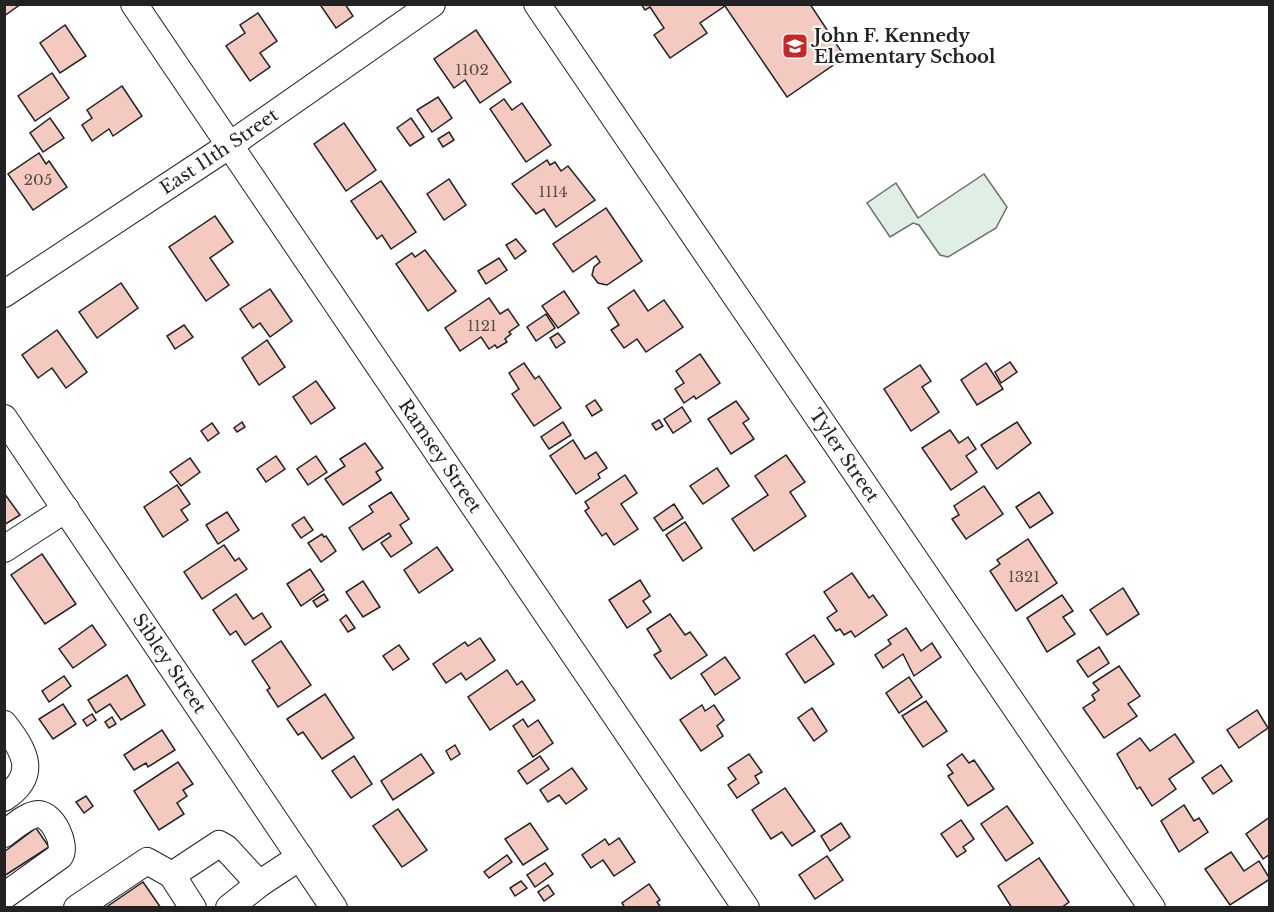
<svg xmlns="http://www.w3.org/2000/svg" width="1274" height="912" viewBox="0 0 1274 912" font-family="'Libre Baskerville',serif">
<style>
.green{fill:#e0efe3;stroke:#6f6f6f;stroke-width:1.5}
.building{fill:#f3c9c0;stroke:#222;stroke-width:1.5}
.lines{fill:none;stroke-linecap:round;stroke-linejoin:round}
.minor-casing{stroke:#222;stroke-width:28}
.minor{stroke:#fff;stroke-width:26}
.labels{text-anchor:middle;stroke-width:4.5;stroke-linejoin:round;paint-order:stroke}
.number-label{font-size:15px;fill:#564c4a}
.poi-label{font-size:18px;font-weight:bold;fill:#222;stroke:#fff;text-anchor:start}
.street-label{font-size:18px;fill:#222;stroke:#fff}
</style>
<rect width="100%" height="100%" fill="#fff"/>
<polygon class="green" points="984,174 1007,207 996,228 948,257 940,255 919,225 913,223 890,237 867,203 896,183 918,218"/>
<g class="building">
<polygon points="4,4 21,4 4,16"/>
<polygon points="324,4 345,4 353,16 336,28 321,6"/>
<polygon points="641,4 810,4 845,57 787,97 725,6 700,23 707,33 670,58 654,35 664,28 650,7 645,10"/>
<polygon points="258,13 277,41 260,53 270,67 250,81 226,46 245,33 240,25"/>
<polygon points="65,25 86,56 60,73 40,43"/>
<polygon points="476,30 511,82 480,103 465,80 454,88 434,59"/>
<polygon points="52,73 69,98 35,121 18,96"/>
<polygon points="122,86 142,116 113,136 109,129 92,141 82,125 92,118 87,110"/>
<polygon points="438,97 452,118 432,132 417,110"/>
<polygon points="504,99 512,110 522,103 551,145 526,162 490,109"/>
<polygon points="50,118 64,138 43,152 30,133"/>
<polygon points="411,118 424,137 410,146 397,128"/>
<polygon points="344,123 376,170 346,191 314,144"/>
<polygon points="449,132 454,140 443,147 438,139"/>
<polygon points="39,153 46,164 49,161 67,187 33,210 8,174"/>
<polygon points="547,160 550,165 555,162 561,171 568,166 595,200 556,227 544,209 536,214 512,184"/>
<polygon points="449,179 466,205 444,220 427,194"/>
<polygon points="381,181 416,232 391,249 382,235 377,239 351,201"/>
<polygon points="606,208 642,261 607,285 598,283 592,275 594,267 600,262 596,256 573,272 553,244"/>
<polygon points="215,216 233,242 210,258 229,285 206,301 169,247"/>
<polygon points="516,239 526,251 515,259 506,245"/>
<polygon points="425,250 456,291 428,311 396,264 412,253 415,257"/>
<polygon points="499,258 507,270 486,284 478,271"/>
<polygon points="121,283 138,308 97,338 79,312"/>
<polygon points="270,289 292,321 270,337 260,323 253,328 240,309"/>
<polygon points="634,290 648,311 664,300 683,327 646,352 637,339 624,348 611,330 619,325 608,308"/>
<polygon points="564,291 579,313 558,328 542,306"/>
<polygon points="489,298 500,314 508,309 519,325 509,332 511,334 505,339 507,342 497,348 495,345 489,349 481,337 460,351 445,328"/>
<polygon points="546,314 555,328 536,341 527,327"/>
<polygon points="184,325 193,337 175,349 167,336"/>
<polygon points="57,330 87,372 66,388 52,368 38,378 22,355"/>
<polygon points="558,333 565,342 556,348 550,338"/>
<polygon points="267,340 285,367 259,385 242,358"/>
<polygon points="700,354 720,383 696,399 694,396 684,403 675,389 684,383 676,371"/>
<polygon points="1010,362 1017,372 1001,383 995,372"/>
<polygon points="524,363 535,379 539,376 561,408 534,426 512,394 519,389 509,373"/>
<polygon points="986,363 1003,389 977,405 961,380"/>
<polygon points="920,365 931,381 922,387 939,412 911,431 884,389"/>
<polygon points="316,381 335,408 311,424 293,397"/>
<polygon points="595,400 602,410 592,416 586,406"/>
<polygon points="736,401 749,419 743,423 754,439 731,454 708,419"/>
<polygon points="682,407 691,421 673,433 664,419"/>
<polygon points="659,420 663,426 656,430 652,424"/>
<polygon points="242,422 245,427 237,432 234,428"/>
<polygon points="563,422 571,435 549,449 541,437"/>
<polygon points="1017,422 1031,443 997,469 981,445"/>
<polygon points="212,423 219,433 208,441 201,431"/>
<polygon points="950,430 959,443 968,437 976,449 966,456 977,472 951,490 922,448"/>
<polygon points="573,440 585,459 596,452 607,468 598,474 600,478 576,494 550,456"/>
<polygon points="365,443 383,468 376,472 381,480 343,505 325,479 345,466 340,459"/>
<polygon points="786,455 805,482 790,492 806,516 754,551 732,519 768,495 755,476"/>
<polygon points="276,456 285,469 266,482 257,469"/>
<polygon points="316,456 327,472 308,485 297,469"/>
<polygon points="190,458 200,472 181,486 170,472"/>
<polygon points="717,468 729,486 703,504 690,486"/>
<polygon points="625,475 637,493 621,504 638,529 614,545 606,533 602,536 585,511 589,508 585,502"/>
<polygon points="177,485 190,504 181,510 188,520 163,537 144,507"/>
<polygon points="984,486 1003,514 966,539 952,519 959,515 954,506"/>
<polygon points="391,492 409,519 400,525 412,543 391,557 381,543 391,536 389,533 363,550 349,528 373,512 369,506"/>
<polygon points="1039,492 1053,513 1030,528 1016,507"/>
<polygon points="4,493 20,515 4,525"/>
<polygon points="674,504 683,518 663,531 654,518"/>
<polygon points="227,512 239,530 218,544 206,525"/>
<polygon points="304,517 313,530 301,538 292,525"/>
<polygon points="685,522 702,548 683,561 666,535"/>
<polygon points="322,534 324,537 326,536 336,551 321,562 308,543"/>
<polygon points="1028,539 1057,583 1016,611 990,571 1000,564 997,560"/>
<polygon points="224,545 235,561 239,558 247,569 202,599 184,572"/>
<polygon points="437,547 453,570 419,593 404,570"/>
<polygon points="42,554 76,604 45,624 11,575"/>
<polygon points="310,569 324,590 301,606 287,584"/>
<polygon points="852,573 869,598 873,595 887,615 855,637 851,631 844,635 840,629 836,631 827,618 837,611 824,592"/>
<polygon points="640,580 650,596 643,601 651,612 627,628 609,600"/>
<polygon points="363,581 380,607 363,617 346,592"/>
<polygon points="1123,588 1139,614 1107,635 1090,610"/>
<polygon points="236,594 253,619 262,613 271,627 245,645 236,631 230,635 213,610"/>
<polygon points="324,594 328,600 317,607 313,601"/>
<polygon points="1062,595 1073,611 1063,617 1075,634 1047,652 1027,618"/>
<polygon points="670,614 685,635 690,632 707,655 671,679 654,655 661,651 647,629"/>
<polygon points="346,615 355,628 348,632 340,620"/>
<polygon points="92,625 106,645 73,668 59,649"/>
<polygon points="906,628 921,651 932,643 941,657 914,676 903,654 883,668 875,655 891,644 888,640"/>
<polygon points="814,635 834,664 805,683 786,654"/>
<polygon points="480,638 495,660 466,680 461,673 446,683 433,664 465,642 468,646"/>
<polygon points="281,641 311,685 278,707 267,690 270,688 252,661"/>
<polygon points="399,645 409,659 393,670 383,656"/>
<polygon points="1099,647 1109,663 1088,677 1077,661"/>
<polygon points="725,657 740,678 715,695 701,674"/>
<polygon points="1119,666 1140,696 1128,704 1137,716 1104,738 1083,708 1095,700 1092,695 1099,690 1093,683"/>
<polygon points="507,670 517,685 522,681 535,700 490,730 468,697"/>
<polygon points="127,675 145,705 121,720 110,704 96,713 88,700"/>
<polygon points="64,676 71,686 49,702 42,691"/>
<polygon points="909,677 922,697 899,713 886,693"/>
<polygon points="325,694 354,738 322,759 303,732 298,735 287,719"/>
<polygon points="926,701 947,731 923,747 902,716"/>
<polygon points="63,704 76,724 53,739 39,719"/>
<polygon points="702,705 705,711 714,705 724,720 717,726 723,736 701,751 680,720"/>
<polygon points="812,708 827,731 814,741 798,718"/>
<polygon points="1257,710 1268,728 1239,748 1227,730"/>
<polygon points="92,714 96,720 87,726 83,720"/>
<polygon points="112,717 116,724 109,728 105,722"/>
<polygon points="523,719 528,727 538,720 553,743 533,757 513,726"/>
<polygon points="162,730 175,750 148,767 146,763 134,770 124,755"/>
<polygon points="1175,734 1194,762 1169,779 1176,789 1152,806 1140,787 1137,789 1117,754 1140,738 1150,751"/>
<polygon points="455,745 460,754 451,760 446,751"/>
<polygon points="421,754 434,773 393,800 381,781"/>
<polygon points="749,754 762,772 755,776 759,783 737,798 728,785 736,779 728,768"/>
<polygon points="962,754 969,763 974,760 994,789 968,806 948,776 953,773 947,765"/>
<polygon points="354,756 372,784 351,798 332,771"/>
<polygon points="540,756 549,769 527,784 518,771"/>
<polygon points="178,762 193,784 183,790 187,796 177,803 184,814 159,830 134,791"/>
<polygon points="1221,765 1232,781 1213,794 1202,778"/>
<polygon points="572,768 587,789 566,804 559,795 548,802 540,790"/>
<polygon points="785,788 815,831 792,846 782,832 771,839 752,810"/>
<polygon points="86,796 93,806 84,813 76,802"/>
<polygon points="1184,805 1194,821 1199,818 1208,832 1179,852 1161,821"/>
<polygon points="1007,806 1033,843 1006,861 981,824"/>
<polygon points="398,809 427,850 402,867 373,826"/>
<polygon points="1270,817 1270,854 1263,859 1246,834"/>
<polygon points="961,820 974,839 963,847 966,851 957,857 941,834"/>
<polygon points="530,823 548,849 523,865 505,839"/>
<polygon points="841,823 850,837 830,851 821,836"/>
<polygon points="36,828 49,847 4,876 4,852"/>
<polygon points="619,838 635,862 614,876 603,860 591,868 582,855 605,839 609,845"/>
<polygon points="1231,852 1244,871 1259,861 1270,879 1230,905 1205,869"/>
<polygon points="507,855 512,862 489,878 484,872"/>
<polygon points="827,856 843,880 815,899 799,875"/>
<polygon points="1039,858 1069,902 1061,908 1012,908 998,886"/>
<polygon points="545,863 553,874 535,887 527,875"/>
<polygon points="521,881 527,888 515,896 510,888"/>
<polygon points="143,882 161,908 105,908"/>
<polygon points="649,884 660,900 657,902 661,908 625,908 622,903"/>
<polygon points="548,885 554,894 544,901 538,892"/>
</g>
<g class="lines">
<defs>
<g id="minor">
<path id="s1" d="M134,4L746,908"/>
<path id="s2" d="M537,4L1152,908"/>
<path id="s3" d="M4,294L230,145L432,4"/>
<path id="s4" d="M4,418L334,908"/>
<polyline points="4,549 66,509"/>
<path d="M4,724C25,751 39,775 4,798"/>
<path d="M4,834C14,827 26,815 38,814C53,814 67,845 60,856L4,896"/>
<polyline points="172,875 193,908"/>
<polyline points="77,908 147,861 172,875 219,844 226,848 259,884 300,857"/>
<polyline points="229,908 259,884"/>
</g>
</defs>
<use href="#minor" class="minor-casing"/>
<use href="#minor" class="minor"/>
</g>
<defs>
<symbol id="school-square" viewBox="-11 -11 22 22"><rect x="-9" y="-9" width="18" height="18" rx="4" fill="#c62828" stroke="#fff"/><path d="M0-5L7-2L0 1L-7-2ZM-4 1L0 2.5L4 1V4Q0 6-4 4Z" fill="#fff"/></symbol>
</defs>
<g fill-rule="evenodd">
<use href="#school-square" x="780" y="31" width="30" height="30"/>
</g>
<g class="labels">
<g class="number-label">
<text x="472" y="75">1102</text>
<text x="38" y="185">205</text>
<text x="553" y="197">1114</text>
<text x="482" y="331">1121</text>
<text x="1024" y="582">1321</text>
</g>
<g class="poi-label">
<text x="814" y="42">John F. Kennedy<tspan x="814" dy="21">Elementary School</tspan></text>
</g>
<g class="street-label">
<text dy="6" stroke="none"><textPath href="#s3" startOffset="258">East 11th Street</textPath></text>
<text dy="6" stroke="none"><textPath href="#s1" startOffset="546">Ramsey Street</textPath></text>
<text dy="6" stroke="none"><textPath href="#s2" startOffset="546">Tyler Street</textPath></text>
<text dy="6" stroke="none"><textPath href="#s4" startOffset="296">Sibley Street</textPath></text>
</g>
</g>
<rect width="1274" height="912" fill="none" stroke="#222222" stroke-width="12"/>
</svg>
